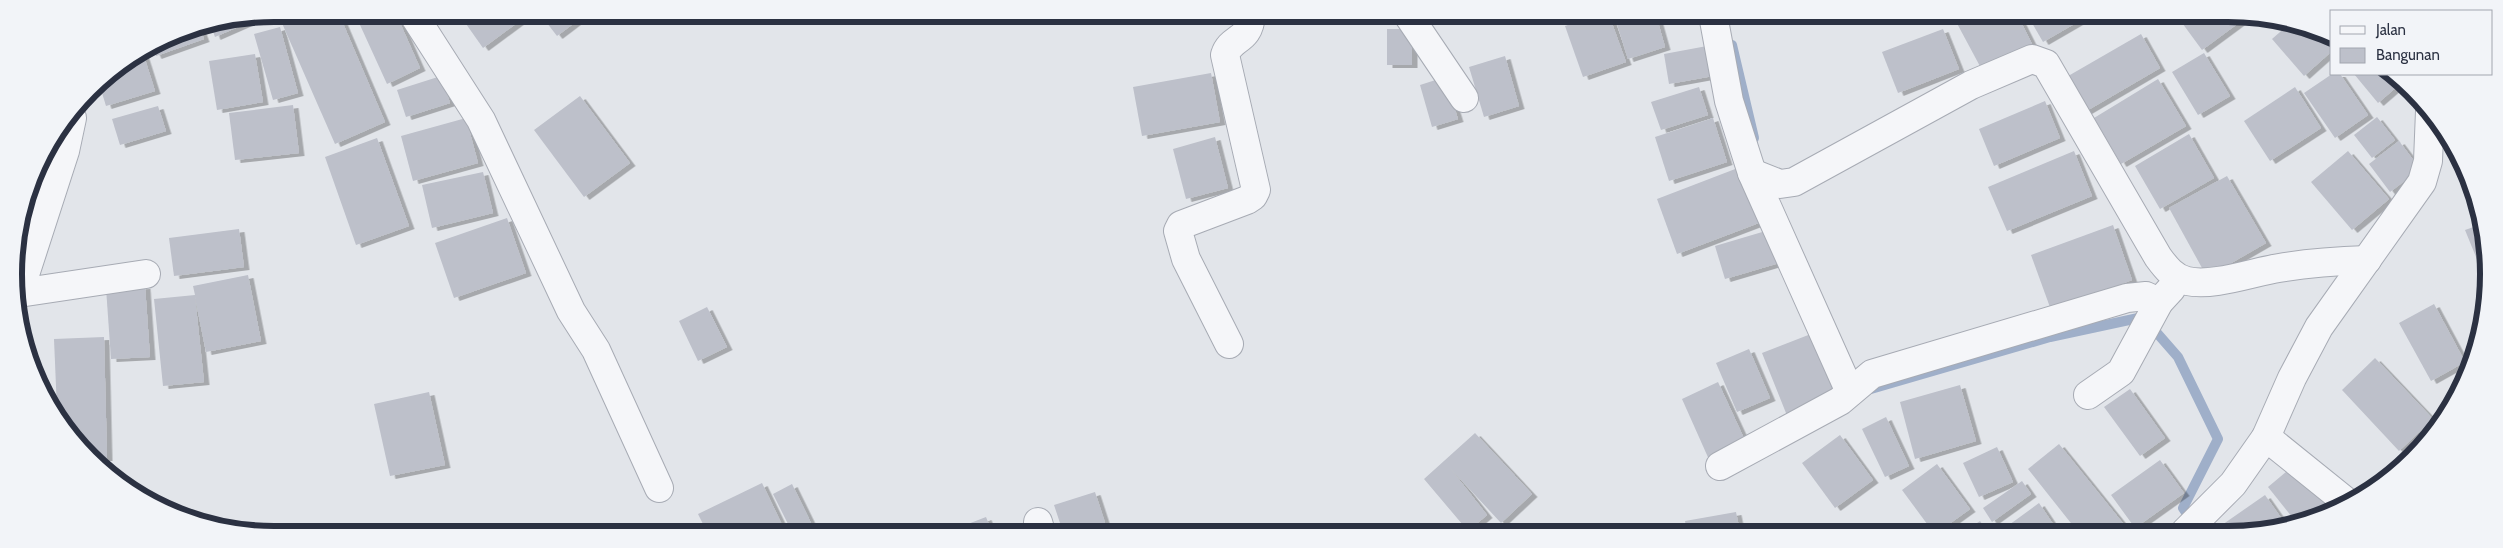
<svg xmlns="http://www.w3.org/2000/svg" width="2503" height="548" viewBox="0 0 2503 548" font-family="Cabin,sans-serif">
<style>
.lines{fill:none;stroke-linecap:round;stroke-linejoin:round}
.stream{stroke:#9fafc9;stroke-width:10}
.building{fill:#bdc0ca;filter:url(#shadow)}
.minor-casing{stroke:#a7abb4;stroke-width:30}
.minor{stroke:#f5f6f9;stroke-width:28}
.rim{fill:none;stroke:#2b3142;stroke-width:6}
</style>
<defs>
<filter id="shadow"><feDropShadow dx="5.5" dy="3" stdDeviation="0" flood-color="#0004"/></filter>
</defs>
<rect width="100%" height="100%" fill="#e2e5ea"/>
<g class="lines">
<g class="stream">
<polyline points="1732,45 1754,138"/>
<polyline points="1864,391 2050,337 2143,317 2178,357 2218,439 2183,508 2193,523"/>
</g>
</g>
<g class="building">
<polygon points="278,14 339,14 385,122 335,144"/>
<polygon points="355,14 396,14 420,68 387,84"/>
<polygon points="459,14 529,14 483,48"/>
<polygon points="540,14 586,14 557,36"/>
<polygon points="1596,15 1609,15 1626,62 1583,77 1565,26"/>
<polygon points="1614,15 1656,15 1665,47 1628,59"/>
<polygon points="263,16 215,37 211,26"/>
<polygon points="1953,16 2018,16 2032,44 1982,70"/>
<polygon points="2028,16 2088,16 2043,42"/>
<polygon points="2177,16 2248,16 2202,50"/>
<polygon points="2288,25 2332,39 2332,51 2304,76 2272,39"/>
<polygon points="280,27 298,93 273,100 254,34"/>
<polygon points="200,28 204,39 156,56 152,47 175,33"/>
<rect x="1387" y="29" width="25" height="36"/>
<polygon points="1943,29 1959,69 1898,93 1882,52"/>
<polygon points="2141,34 2160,68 2083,113 2063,79"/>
<polygon points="1707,46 1713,76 1669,84 1664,54"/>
<polygon points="143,53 155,91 106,106 99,83 102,79"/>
<polygon points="2204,53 2230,96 2198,115 2172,72"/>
<polygon points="255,54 263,102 217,110 209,61"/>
<polygon points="1505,56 1519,106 1484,117 1469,67"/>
<polygon points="1211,73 1220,122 1142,136 1133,87"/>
<polygon points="2332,74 2340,74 2368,115 2335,138 2304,93"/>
<polygon points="2354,74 2388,74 2400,84 2378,103"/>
<polygon points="441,76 450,103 406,117 397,90"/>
<polygon points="1445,77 1458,119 1432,127 1420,85"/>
<polygon points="2158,79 2186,126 2121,164 2094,118"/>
<polygon points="1699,87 1708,115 1661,130 1651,102"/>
<polygon points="2295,87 2321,128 2270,161 2244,121"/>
<polygon points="580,96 630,163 584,197 534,130"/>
<polygon points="2045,101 2060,138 1994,166 1979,129"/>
<polygon points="293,105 299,153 235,160 229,113"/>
<polygon points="158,106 166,131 120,145 112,119"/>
<polygon points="2377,117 2395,140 2372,158 2354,135"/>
<polygon points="466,118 478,163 413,181 401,136"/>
<polygon points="1713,118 1727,162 1669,181 1655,137"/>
<polygon points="2189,134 2214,178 2160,209 2135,166"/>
<polygon points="1215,137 1228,188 1186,199 1173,149"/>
<polygon points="377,138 409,226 356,245 325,157"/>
<polygon points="2399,141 2420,169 2390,192 2369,164"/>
<polygon points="2074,151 2092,196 2007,231 1988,187"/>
<polygon points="2348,151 2389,199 2352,230 2311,182"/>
<polygon points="1743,166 1764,221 1677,254 1657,199"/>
<polygon points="483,172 493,213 432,228 422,185"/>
<polygon points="2227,176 2266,243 2207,277 2169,208"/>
<polygon points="507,218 526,273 454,298 435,243"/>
<polygon points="2482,224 2485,279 2465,230"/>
<polygon points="2113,225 2132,280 2051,310 2031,255"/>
<polygon points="239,229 244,267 174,276 169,238"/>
<polygon points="1769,230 1779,263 1725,279 1715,246"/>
<polygon points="248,275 261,341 206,352 195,297 204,382 163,386 154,299 195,295 193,286"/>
<polygon points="145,286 150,357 111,359 106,288"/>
<polygon points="2434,304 2465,362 2431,381 2399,323"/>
<polygon points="707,307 727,347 698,361 679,321"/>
<polygon points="1816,332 1842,396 1788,418 1762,353"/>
<polygon points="104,337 107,458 97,458 68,433 57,410 54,339"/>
<polygon points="1749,349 1770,398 1737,412 1716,363"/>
<polygon points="2375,358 2433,419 2399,451 2342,390"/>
<polygon points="1718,382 1748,447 1711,464 1682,399"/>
<polygon points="1960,385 1976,441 1915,459 1900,402"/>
<polygon points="2130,389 2165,438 2140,456 2104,407"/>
<polygon points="429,392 445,465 390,476 374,404"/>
<polygon points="1886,417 1909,466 1885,477 1862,429"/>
<polygon points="1475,433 1532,494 1501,523 1450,468 1487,515 1468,531 1424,479"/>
<polygon points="1840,435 1873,480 1835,508 1802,463"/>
<polygon points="2059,444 2130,532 2078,532 2028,469"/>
<polygon points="1997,447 2013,482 1979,497 1963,463"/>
<polygon points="2160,460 2184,493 2135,528 2111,495"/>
<polygon points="1937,464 1970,509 1938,532 1933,532 1902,490"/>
<polygon points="2293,466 2331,511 2296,522 2268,487"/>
<polygon points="2022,481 2031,494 1992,522 1983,508"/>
<polygon points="762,483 784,529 778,532 707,532 698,514"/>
<polygon points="792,484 813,527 803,532 792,532 773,494"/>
<polygon points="1095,492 1108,532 1063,532 1054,505"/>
<polygon points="2265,495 2286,525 2263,532 2222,532 2219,527"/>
<polygon points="2039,503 2055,527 2047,532 2003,532 2002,530"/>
<polygon points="1736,512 1740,532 1687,532 1685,521"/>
<polygon points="986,517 992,532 947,532"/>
<polygon points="1980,521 1988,532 1964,532"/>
</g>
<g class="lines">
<defs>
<g id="minor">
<polyline points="413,14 481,120 571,311 596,350 659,488"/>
<polyline points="1408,15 1464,98"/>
<polyline points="1713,15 1729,101 1752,173 1850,392"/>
<polyline points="72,118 65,151 19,293 146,274"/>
<path d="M1752,173L1780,184L1794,182L1971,85L2032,59L2046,64L2158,257C2166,268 2174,278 2187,281C2213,287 2253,272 2279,268C2308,263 2338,261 2367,260"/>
<path d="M1229,344L1186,259L1178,231L1181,225L1247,200L1253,196L1256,190L1225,55C1231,36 1249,43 1251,15"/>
<polyline points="2088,395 2121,372 2159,302 2171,289"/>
<polyline points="2266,437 2349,504"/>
<polyline points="1720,466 1840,401 1872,374 2127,298 2146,296 2159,302"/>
<polyline points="1038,522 1041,532"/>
<polyline points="2185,532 2233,484 2266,437 2292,378 2319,327 2422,182 2428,161 2430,111"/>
</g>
</defs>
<use href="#minor" class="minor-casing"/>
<use href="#minor" class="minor"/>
</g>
<path d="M0 0H2503V548H0ZM274 22H2228A252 252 0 0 1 2480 274V274A252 252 0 0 1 2228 526H274A252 252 0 0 1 22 274V274A252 252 0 0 1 274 22Z" fill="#f2f4f8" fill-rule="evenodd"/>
<path class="rim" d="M274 22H2228A252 252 0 0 1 2480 274V274A252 252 0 0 1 2228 526H274A252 252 0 0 1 22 274V274A252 252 0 0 1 274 22Z"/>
<rect x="2330" y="10" width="162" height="65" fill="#f2f4f8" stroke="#a2a6af"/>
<rect x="2340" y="26" width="25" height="8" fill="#f5f6f9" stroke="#a2a6af"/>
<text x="2376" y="35" font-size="15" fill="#2b3142">Jalan</text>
<rect x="2340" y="48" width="25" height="15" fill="#bdc0ca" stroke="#a2a6af"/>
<text x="2376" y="60" font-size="15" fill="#2b3142">Bangunan</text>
</svg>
